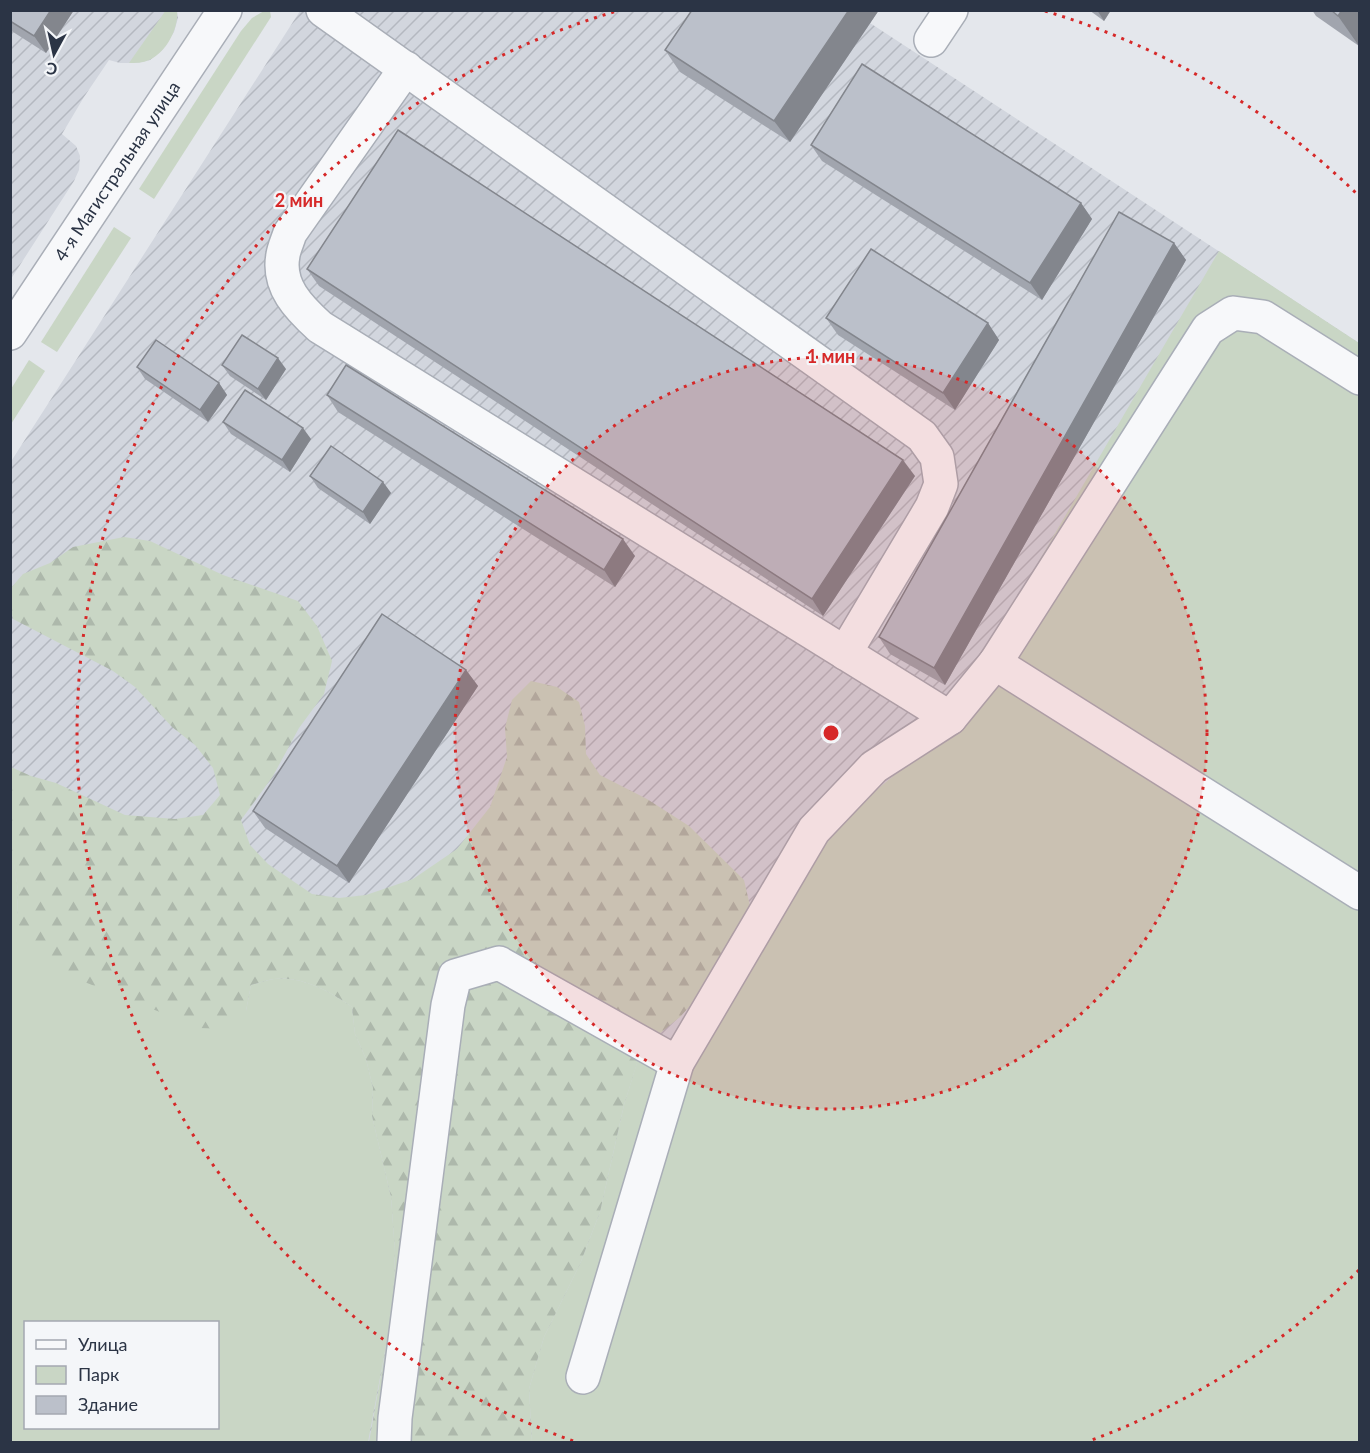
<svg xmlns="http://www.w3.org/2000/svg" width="1370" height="1453" viewBox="0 0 1370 1453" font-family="Lato,sans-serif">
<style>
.industrial{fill:url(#industrial-furrows);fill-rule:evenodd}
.green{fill:#c9d6c5;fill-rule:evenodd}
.forest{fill:url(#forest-firs)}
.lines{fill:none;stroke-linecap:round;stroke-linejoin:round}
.minor-casing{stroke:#a9aeb7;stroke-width:36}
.minor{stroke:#f7f8fa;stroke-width:33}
.wall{fill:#a1a5ae}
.shaded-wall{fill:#83868d}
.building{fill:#bbc0ca;stroke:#83868d;stroke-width:1.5}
.ring{fill:none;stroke:#d62828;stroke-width:3;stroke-dasharray:3 6}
.labels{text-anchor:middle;stroke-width:4.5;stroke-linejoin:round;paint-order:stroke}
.street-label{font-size:18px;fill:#2b3445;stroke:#f4f6f9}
.centre{fill:#d62828;stroke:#f4f6f9;stroke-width:3}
.ring-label{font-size:18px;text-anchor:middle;font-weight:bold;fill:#d62828;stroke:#f4f6f9;stroke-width:4.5;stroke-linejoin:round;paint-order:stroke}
</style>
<defs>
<pattern id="industrial-furrows" width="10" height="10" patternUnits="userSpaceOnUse" patternTransform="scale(1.5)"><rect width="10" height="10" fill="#d2d6de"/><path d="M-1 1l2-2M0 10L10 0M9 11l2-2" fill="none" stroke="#b4b8c0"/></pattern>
<pattern id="forest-firs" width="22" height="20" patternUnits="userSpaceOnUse" patternTransform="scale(1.5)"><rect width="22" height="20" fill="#c9d6c5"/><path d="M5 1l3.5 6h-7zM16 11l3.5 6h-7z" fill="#adb8ab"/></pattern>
</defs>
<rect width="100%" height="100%" fill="#e4e7ec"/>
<g class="industrial">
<polygon points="11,11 177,11 178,18 174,32 162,50 150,60 137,63 120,63 109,60 84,97 62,134 76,146 80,156 79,170 74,181 11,279"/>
<path d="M300,11H878L870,23L1359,343V1442H11L10,463ZM26,1322H218V1428H26Z"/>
</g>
<g class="green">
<path d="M166,10L177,11C179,28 166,53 149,60C143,63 135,63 129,63Z"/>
<polygon points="264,11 270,11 271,17 154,199 139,189 241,31 252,18"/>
<polygon points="114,227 131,238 57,352 41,342"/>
<polygon points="1219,251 1359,343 1359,1442 532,1442 529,1389 544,1337 580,1264 600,1212 624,1105 640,1053 691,1069 825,833 934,742"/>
<polygon points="29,360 45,371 11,424 11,389"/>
<path d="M10,860L14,863L18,891L17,919L246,1011L251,985C259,983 266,980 274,979C300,975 332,992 352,1007L355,1034L366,1059L373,1088L372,1116L391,1197L395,1252L393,1308L368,1442H11ZM26,1322H218V1428H26Z"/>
</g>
<path class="forest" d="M124,537L150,541L223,575L298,601L317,626L332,661L324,694L299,728L273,776L241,820L250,845L268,864L312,894L339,898L366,895L413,879L457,849L490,807L507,757L505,728L512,700L531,681L557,687L579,702L585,726L586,754L600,775L647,799L689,826L744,880L750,906L697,998L680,1017L659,1034L640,1054L624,1105L600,1212L580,1264L544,1337L529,1389L532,1442H369L393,1308L395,1252L391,1197L372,1116L373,1088L366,1059L355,1034L352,1007C332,992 300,975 274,979C266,980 259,983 251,985L246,1011L227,1029L200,1028L72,977L26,945L17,919L18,891L14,864L11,860V767L31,776L56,783L125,815L175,819L203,815L220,795L213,768L195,745L172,727L135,687L113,671L13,619L11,610V588L23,574L50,563L73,547Z"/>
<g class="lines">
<defs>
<g id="minor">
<polyline points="323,10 922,436 937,457 941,484 932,507 845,653"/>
<polyline points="931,40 951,10"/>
<path d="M406,68L290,233C288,240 284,248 283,255C277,286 299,308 320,327L950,718"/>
<path id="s1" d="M10,333L225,10"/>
<polyline points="995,663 1360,893"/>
<polyline points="583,1377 677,1063 814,830 874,767 950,718 995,663 1208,329 1233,313 1263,317 1360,378"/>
<polyline points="394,1442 395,1418 448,1005 455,976 499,963 677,1063"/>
</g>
</defs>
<use href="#minor" class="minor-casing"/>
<use href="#minor" class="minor"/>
</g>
<g class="wall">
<polygon points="10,10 74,10 46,53 10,30"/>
<polygon points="692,10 879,10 790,142 680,72 665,50"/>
<polygon points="1089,10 1111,10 1104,21"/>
<polygon points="1312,10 1359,10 1359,46 1316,16"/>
<polygon points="811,145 1081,203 1092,219 1042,300 822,161"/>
<polygon points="1174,243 1186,260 945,685 890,654 879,637"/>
<polygon points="307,269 915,476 823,616 319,286"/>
<polygon points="826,318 988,323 999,340 955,410 838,335"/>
<polygon points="222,365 286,369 266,400 230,376"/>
<polygon points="137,367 219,383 227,395 208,422 145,379"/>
<polygon points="327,395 635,556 615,587 338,412"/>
<polygon points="223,422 311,439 290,472 231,434"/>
<polygon points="310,476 383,482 391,493 370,524 318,488"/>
<polygon points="466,670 478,686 349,883 265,828 253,811"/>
</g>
<g class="shaded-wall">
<polygon points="51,10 74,10 46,53 34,36"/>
<polygon points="849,10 879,10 790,142 774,121"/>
<polygon points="1097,10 1111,10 1104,21"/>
<polygon points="1342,10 1359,10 1359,46 1338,16"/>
<polygon points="1081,203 1092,219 1042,300 1030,283"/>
<polygon points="1174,243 1186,260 945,685 934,668"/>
<polygon points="988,323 999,340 955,410 943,393"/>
<polygon points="278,358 286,369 266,400 258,389"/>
<polygon points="219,383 227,395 208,422 200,410"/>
<polygon points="303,428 311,439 290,472 282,460"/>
<polygon points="903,460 915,476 823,616 812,599"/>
<polygon points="383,482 391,493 370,524 363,512"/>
<polygon points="623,539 635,556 615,587 604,570"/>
<polygon points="466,670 478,686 349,883 337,866"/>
</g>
<g class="building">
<polygon points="10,10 51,10 34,36 10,21"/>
<polygon points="692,10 849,10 774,121 665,50"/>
<polygon points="1331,10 1342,10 1338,16"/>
<polygon points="862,64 1081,203 1030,283 811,145"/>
<polygon points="398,130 903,460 812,599 307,269"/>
<polygon points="1119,212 1174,243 934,668 879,637"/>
<polygon points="871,249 988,323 943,393 826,318"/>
<polygon points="242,335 278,358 258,389 222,365"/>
<polygon points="156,340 219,383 200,410 137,367"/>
<polygon points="346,365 623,539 604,570 327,395"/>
<polygon points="245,390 303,428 282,460 223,422"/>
<polygon points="331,446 383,482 363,512 310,476"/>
<polygon points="382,614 466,670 337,866 253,811"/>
</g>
<circle cx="831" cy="733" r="376" fill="#d62828" fill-opacity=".12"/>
<g class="ring">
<circle cx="831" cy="733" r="376"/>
<path d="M1359 1270A753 753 0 0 1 1089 1441M573 1441A753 753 0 0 1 617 11M1045 11A753 753 0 0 1 1359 196"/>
</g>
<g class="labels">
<g class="street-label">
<text dy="6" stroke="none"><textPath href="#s1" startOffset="194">4-я Магистральная улица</textPath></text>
</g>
</g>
<circle cx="831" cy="733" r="9" class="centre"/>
<g class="ring-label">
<text x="299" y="207">2 мин</text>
<text x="831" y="363">1 мин</text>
</g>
<rect width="1370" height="1453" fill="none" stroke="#2b3445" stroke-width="24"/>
<rect x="24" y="1321" width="195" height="108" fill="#f4f6f9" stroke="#a4a8b1" stroke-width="1.5"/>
<rect x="36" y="1340" width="30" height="9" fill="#f7f8fa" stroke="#a4a8b1" stroke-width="1.5"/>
<text x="78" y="1351" font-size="18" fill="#2b3445">Улица</text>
<rect x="36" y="1366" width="30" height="18" fill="#c9d6c5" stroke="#a4a8b1" stroke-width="1.5"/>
<text x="78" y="1381" font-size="18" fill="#2b3445">Парк</text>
<rect x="36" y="1396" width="30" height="18" fill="#bbc0ca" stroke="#a4a8b1" stroke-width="1.5"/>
<text x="78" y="1411" font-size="18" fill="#2b3445">Здание</text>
<g transform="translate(54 54) rotate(188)" stroke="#f4f6f9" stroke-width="4.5" paint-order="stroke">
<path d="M0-4.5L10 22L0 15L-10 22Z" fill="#2b3445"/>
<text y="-9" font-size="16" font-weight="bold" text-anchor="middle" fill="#2b3445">С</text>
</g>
</svg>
